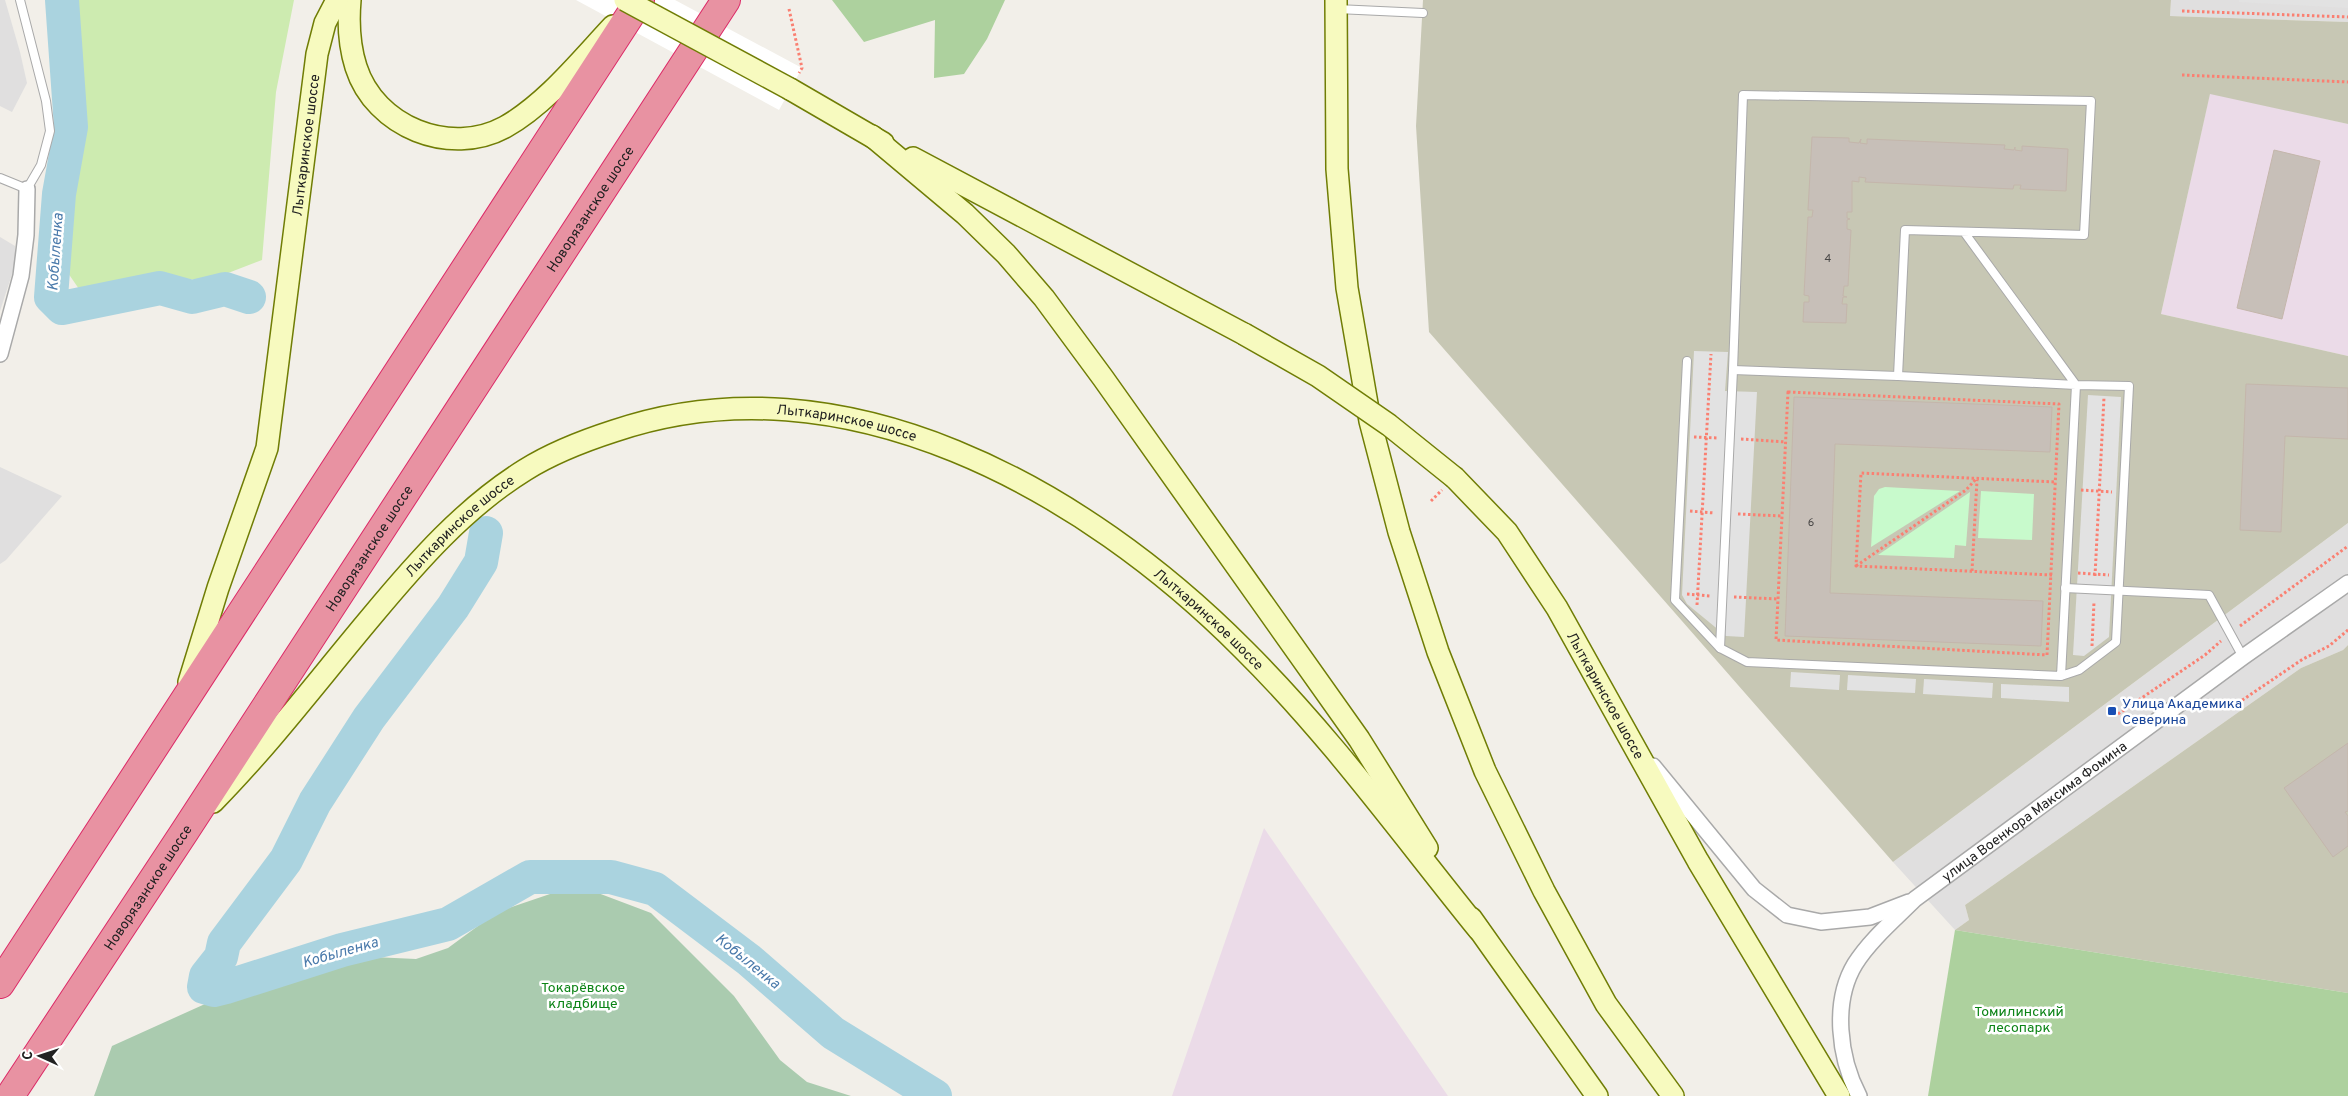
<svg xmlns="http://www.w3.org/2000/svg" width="2348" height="1096" viewBox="0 0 2348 1096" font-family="Overpass,sans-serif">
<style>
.residential{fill:#e0dfdf}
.industrial{fill:#ebdbe8}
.construction{fill:#c7c7b4}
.grass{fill:#cdebb0}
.forest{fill:#add19e}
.cemetery{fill:#aacbaf}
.park{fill:#c8facc}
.parking{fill:#e2e2e2}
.pier{fill:#fff}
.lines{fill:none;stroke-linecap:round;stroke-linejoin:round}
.river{stroke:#aad3df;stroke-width:34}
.building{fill:#c7bfb8;stroke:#c4b6ab}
.lane-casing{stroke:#a9a9a9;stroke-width:10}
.street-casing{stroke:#a9a9a9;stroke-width:18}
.secondary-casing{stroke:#707d05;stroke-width:24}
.highway-casing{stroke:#dc2a67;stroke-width:30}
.path{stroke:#fa8072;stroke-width:3;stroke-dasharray:2.5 2.5;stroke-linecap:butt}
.lane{stroke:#fff;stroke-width:8}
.street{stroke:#fff;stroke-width:15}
.secondary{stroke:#f7fabf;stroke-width:21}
.highway{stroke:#e892a2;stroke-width:28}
.secondary-bridge-casing{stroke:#707d05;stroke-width:24;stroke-linecap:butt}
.secondary-bridge{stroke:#f7fabf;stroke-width:21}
.transit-dot{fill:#1a4fb4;stroke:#fff;stroke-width:2}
.labels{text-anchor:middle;stroke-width:5;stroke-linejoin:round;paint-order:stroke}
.number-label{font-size:11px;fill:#4b4948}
.street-label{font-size:14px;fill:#222;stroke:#fff}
.transit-label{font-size:14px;fill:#164399;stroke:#fff;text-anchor:start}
.park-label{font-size:14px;fill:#0c8416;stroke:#fff}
.water-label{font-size:15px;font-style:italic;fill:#4a7aab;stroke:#fff}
</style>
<rect width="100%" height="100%" fill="#f2efe9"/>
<g class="residential">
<polygon points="0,0 5,0 20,52 27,83 12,112 0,106"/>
<polygon points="2171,0 2348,0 2348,22 2170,16"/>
<polygon points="0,237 15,246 15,265 0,311"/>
<polygon points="0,467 62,496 6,560 0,564"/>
<polygon points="2348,523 2348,645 2343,650 2301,668 1965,905 1969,920 1955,930 1893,862"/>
</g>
<g class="industrial">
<polygon points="2210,93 2348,124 2348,356 2161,314"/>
<polygon points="1264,828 1448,1096 1172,1096"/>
</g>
<g class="construction">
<polygon points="1423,0 2171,0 2170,16 2348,22 2348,124 2210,94 2161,314 2348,356 2348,523 1893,862 1429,332 1416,126"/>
<polygon points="2348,645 2348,993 1955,930 1969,920 1965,905 2301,668 2343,650"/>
</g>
<polygon class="grass" points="70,0 294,0 276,92 262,260 210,280 162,279 98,292 79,289 68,273 64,253 84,124"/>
<g class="forest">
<polygon points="832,0 1005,0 987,39 964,74 934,78 935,20 864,42"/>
<polygon points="1955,930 2348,993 2348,1096 1928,1096"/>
</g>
<polygon class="cemetery" points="598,893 651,913 734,996 780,1060 807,1082 851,1096 94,1096 112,1046 258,980 352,956 416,959 448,948 497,912 550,894"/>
<g class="park">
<polygon points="1885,487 1960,491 1871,547 1874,496 1879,489"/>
<polygon points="1981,491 2034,494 2032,540 1978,538"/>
<polygon points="1970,492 1966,546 1955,545 1954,558 1878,555"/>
</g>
<g class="parking">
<polygon points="2239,0 2348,0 2348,8 2239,2"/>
<polygon points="1694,351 1728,352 1725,391 1757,392 1744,637 1726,636 1687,604 1682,595"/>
<polygon points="2088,395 2121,397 2109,637 2084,656 2073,655"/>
<polygon points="1791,672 1840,675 1839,690 1790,687"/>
<polygon points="1848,675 1916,679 1915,693 1847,690"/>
<polygon points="1924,679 1993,683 1992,698 1923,694"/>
<polygon points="2001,684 2069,687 2069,702 2001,698"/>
</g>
<polygon class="pier" points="576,0 675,0 802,68 779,110"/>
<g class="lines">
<g class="river">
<polyline points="62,0 71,127 59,194 51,297 62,308 160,288 192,297 225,289 249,297"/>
<polyline points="486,533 481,562 453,607 369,718 315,802 286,860 224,943 221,957 206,976 204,987 214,990 226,987 342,950 448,924 530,877 611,877 655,889 749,960 833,1033 935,1096"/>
</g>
</g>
<g class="building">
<polygon points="1812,137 1849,138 1849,142 1859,143 1861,139 1860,143 1867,144 1867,139 2005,145 2004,149 2014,150 2015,147 2015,150 2022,151 2022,146 2068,149 2066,191 2020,189 2021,185 2014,185 2013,189 1865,182 1866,178 1859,177 1859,182 1852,181 1852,212 1847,212 1847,218 1850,219 1847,220 1847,229 1851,230 1848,286 1844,286 1843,296 1847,297 1843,297 1842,304 1847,304 1846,323 1803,322 1804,302 1809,302 1809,296 1804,295 1808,217 1812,217 1813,210 1808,210"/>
<polygon points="2274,150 2320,161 2282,319 2237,308"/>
<polygon points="2246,384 2348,388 2348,439 2285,436 2281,532 2240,530"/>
<polygon points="1794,397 2052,407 2050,452 1835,444 1830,593 2043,601 2041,646 1785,636"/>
<polygon points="2348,743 2348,811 2345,812 2348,816 2348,846 2333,857 2284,788"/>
</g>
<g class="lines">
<defs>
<g id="lane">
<polyline points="1337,9 1423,13"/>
<polyline points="0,178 27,189 41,165 50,131 46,101 20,0"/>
<polyline points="1964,232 2076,385 1898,376 1905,230 2084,235 2091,101 1743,95 1733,370 1720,648 1747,662 2061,676 2079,670 2116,642 2129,386 2076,385 2061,676"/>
<polyline points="1687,361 1675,600 1720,648"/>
<polyline points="1733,370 1898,376"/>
<polyline points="2065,588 2209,595 2243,657"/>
</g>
<g id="street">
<polyline points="0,354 21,276 26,235 27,189"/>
<polyline points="1653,766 1754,889 1787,915 1821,922 1870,917 1909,902"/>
<path id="s1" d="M1859,1096C1839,1058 1832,1002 1855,964C1870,940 1895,919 1915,899L2243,657L2348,583"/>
</g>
<g id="secondary">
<path d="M350,0C348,23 349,45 356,67C375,127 450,157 505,127C546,104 581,60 613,26"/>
<polyline points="1336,0 1337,169 1347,288 1370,421 1399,532 1438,652 1485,771 1544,891 1606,1004 1673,1096"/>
<polyline points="790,89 883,143"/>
<polyline points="872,136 965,214 1006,254 1044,298 1103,378 1359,739 1427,848"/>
<polyline points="913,158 1244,334"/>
<path id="s2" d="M1455,478L1507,532L1557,608L1698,861L1839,1096"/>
<path id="s3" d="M189,682L218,588L267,448L317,54L325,23L337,0"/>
<path id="s4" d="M213,802C270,744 319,679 372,616C417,562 464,508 525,470C552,453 583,441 614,431C843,353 1085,490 1243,649C1330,735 1402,835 1479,930"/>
<polyline points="1471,918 1597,1096"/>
</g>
<g id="highway">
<polyline points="0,984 640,0"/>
<path id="s5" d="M10,1096L185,831L726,0"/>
</g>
</defs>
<use href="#lane" class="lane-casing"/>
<use href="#street" class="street-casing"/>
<use href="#secondary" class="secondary-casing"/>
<use href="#highway" class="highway-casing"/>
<g class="path">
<polyline points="789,9 802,68 799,73"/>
<polyline points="2182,11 2348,17"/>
<polyline points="2182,75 2348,82"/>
<polygon points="1788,392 2059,404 2047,655 1776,640"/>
<polyline points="1694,437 1718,438"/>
<polyline points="1741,439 1786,442"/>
<polyline points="2081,490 2112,492"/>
<polyline points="1431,501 1442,490"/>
<polyline points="1690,511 1714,513"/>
<polyline points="1738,514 1782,516"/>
<polyline points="1856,566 1966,490 1976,479"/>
<polyline points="1972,571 1977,480"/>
<polyline points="2078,573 2109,575"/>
<polyline points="2052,575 1856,566 1861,473 2055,482"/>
<polyline points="2095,576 2104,397"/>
<polyline points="1687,594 1710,596"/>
<polyline points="1734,597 1778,599"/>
<polyline points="1697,605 1711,354"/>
<polyline points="2240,626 2348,546"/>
<polyline points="2092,646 2094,602"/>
<polyline points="2238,703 2303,659 2329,646 2348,630"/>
<polyline points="2118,714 2205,655 2221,641"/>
</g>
<use href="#lane" class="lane"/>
<use href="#street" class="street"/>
<use href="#secondary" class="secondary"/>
<use href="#highway" class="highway"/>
<defs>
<g id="secondary-bridge">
<polyline points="625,0 790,89"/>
<polyline points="1244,334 1318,376 1389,425 1455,478"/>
</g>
</defs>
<use href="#secondary-bridge" class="secondary-bridge-casing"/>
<use href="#secondary-bridge" class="secondary-bridge"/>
</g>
<rect class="transit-dot" x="2107" y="706" width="10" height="10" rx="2.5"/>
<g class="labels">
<g class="number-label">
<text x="1828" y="262">4</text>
<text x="1811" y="526">6</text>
</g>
<g class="street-label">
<text dy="5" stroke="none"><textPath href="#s3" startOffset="552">Лыткаринское шоссе</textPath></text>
<text dy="5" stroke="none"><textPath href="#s5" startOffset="1060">Новорязанское шоссе</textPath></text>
<text dy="5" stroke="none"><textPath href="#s4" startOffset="791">Лыткаринское шоссе</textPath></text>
<text dy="5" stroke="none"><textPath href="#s4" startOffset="371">Лыткаринское шоссе</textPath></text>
<text dy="5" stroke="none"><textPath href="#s5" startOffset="655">Новорязанское шоссе</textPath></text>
<text dy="5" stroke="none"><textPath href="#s4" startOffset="1210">Лыткаринское шоссе</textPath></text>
<text dy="5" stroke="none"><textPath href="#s2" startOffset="266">Лыткаринское шоссе</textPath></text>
<text dy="5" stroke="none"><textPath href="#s1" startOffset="374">улица Военкора Максима Фомина</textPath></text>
<text dy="5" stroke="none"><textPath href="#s5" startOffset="250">Новорязанское шоссе</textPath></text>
</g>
<g class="transit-label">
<text x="2122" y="708">Улица Академика<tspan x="2122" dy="16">Северина</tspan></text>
</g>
<g class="park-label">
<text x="583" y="992">Токарёвское<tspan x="583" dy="16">кладбище</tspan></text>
<text x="2019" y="1016">Томилинский<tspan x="2019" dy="16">лесопарк</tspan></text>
</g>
<g class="water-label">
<text transform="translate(55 252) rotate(-86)" y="5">Кобыленка</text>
<text transform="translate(340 952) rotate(-16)" y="5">Кобыленка</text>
<text transform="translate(748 961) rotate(39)" y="5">Кобыленка</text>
</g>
</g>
<g transform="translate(40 1056) rotate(273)" stroke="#ffffff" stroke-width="4" paint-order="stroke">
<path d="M0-4L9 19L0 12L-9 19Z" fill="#222222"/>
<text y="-8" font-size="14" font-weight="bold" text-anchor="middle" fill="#222222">С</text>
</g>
</svg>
